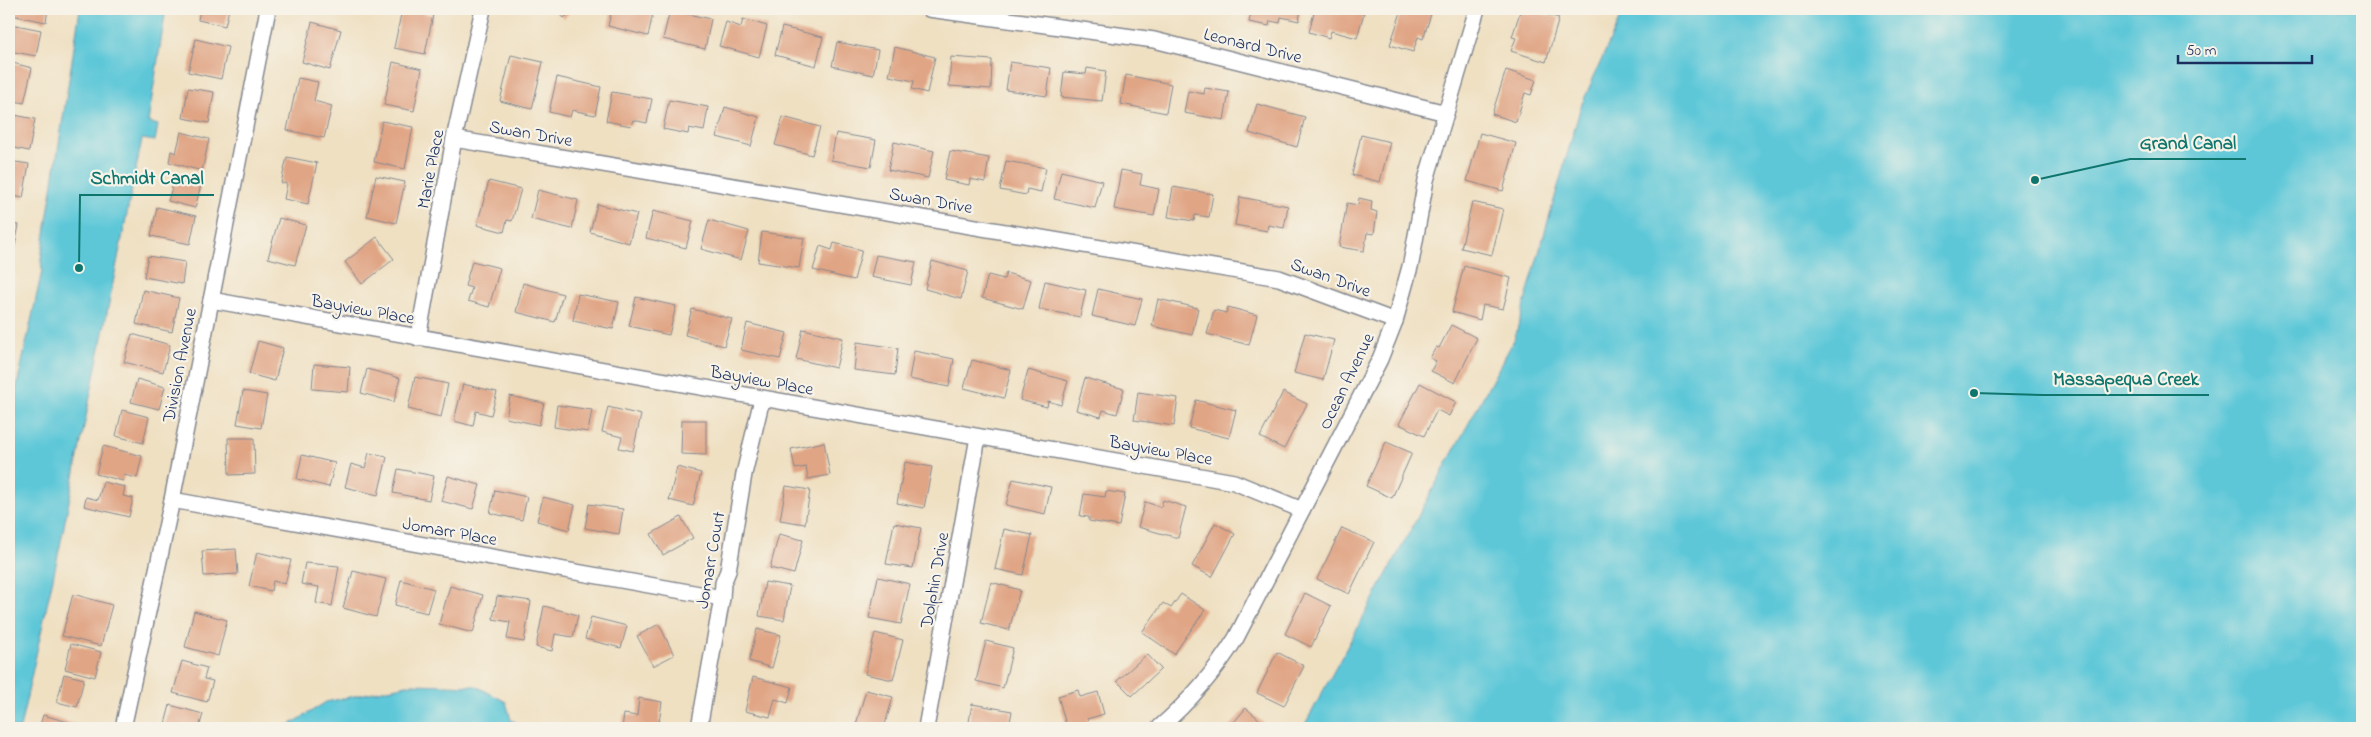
<svg xmlns="http://www.w3.org/2000/svg" width="2371" height="737" viewBox="0 0 2371 737" font-family="'Indie Flower',sans-serif">
<style>
.water{fill:#5dc7d8;stroke:#3c7b9b}
.building{fill:#e0a585}
.lines{fill:none;stroke-linecap:round;stroke-linejoin:round}
.minor-casing{stroke:#858890;stroke-width:18}
.minor{stroke:#fff;stroke-width:15}
.labels{text-anchor:middle;stroke-width:4.5;stroke-linejoin:round;paint-order:stroke}
.street-label{font-size:18px;fill:#1b2f5e;stroke:#f7f3e8}
.leader{fill:none;stroke:#0f766e;stroke-width:2}
.callout-dot{fill:#0f766e;stroke:#f7f3e8;stroke-width:2}
.callout-label{font-size:19px;text-anchor:middle;font-weight:bold;fill:#0f766e;stroke:#f7f3e8;stroke-width:4.5;stroke-linejoin:round;paint-order:stroke}
</style>
<rect width="100%" height="100%" fill="#f7f3e8"/>
<filter id="ink" filterUnits="userSpaceOnUse"><feTurbulence type="fractalNoise" baseFrequency=".02" numOctaves="2"/><feDisplacementMap in="SourceGraphic" scale="10" xChannelSelector="R" yChannelSelector="G"/><feConvolveMatrix kernelMatrix="1 2 1 2 8 2 1 2 1" color-interpolation-filters="sRGB"/></filter>
<filter id="wash" filterUnits="userSpaceOnUse"><feTurbulence type="fractalNoise" baseFrequency=".0096" numOctaves="4" result="noise"/><feDisplacementMap in="SourceGraphic" scale="20" xChannelSelector="R" yChannelSelector="G"/><feGaussianBlur stdDeviation="1.12" result="paint"/><feColorMatrix in="noise" values="0 0 0 0 0 0 0 0 0 0 0 0 0 0 0 0 0 1.4 0 .05"/><feComposite in="paint" operator="in"/></filter>
<g filter="url(#wash)">
<rect width="100%" height="100%" fill="#efe0c2"/>
<g class="water">
<polygon points="80,9 166,9 148,122 158,125 155,141 142,139 60,546 20,728 9,728 9,422 42,271 41,259"/>
<polygon points="1624,9 2362,9 2362,728 1303,728 1514,340 1581,106"/>
<polygon points="412,684 476,686 506,702 511,720 528,728 285,728 326,702"/>
</g>
<g id="blocks">
<g class="building">
<polygon points="12,9 48,9 46,22 11,15"/>
<polygon points="200,9 229,9 225,26 198,20"/>
<polygon points="402,9 433,15 425,54 394,48"/>
<polygon points="554,9 573,9 564,18"/>
<polygon points="612,9 654,9 648,36 608,26"/>
<polygon points="1214,9 1236,9 1235,14"/>
<polygon points="1252,9 1301,9 1299,21 1281,17 1280,23 1270,21 1269,26 1249,22"/>
<polygon points="1315,9 1348,9 1364,13 1357,38 1331,31 1329,38 1309,32"/>
<polygon points="1402,9 1424,9 1432,11 1423,39 1418,37 1413,52 1390,45"/>
<polygon points="1521,9 1528,9 1559,18 1546,62 1511,51 1516,38 1512,37"/>
<polygon points="670,10 711,19 705,49 663,39"/>
<polygon points="743,19 767,26 759,57 719,46 726,22 741,27"/>
<polygon points="312,22 341,30 330,70 302,62"/>
<polygon points="11,24 41,30 36,56 9,51"/>
<polygon points="782,27 823,37 816,66 775,55"/>
<polygon points="196,39 228,47 221,79 188,72"/>
<polygon points="837,42 878,50 873,75 832,66"/>
<polygon points="895,47 935,57 927,93 912,89 914,81 889,76"/>
<polygon points="511,55 543,62 532,109 500,101"/>
<polygon points="951,57 992,60 991,89 949,86"/>
<polygon points="9,62 32,68 24,103 9,100"/>
<polygon points="393,62 422,69 414,111 384,105"/>
<polygon points="1010,62 1051,68 1047,96 1006,90"/>
<polygon points="1087,68 1106,71 1102,101 1061,97 1064,72 1086,74"/>
<polygon points="1506,70 1536,80 1531,95 1525,93 1516,122 1492,114"/>
<polygon points="1126,75 1171,84 1166,113 1121,104"/>
<polygon points="557,77 601,87 595,115 572,110 570,117 549,112"/>
<polygon points="298,78 318,82 314,101 332,106 324,138 287,130"/>
<polygon points="188,88 214,92 209,123 183,118"/>
<polygon points="1205,88 1229,92 1224,120 1184,113 1188,91 1204,94"/>
<polygon points="612,92 652,99 647,123 633,120 631,126 606,121"/>
<polygon points="669,100 708,107 704,131 689,128 688,134 663,129"/>
<polygon points="1257,104 1305,117 1297,147 1249,133"/>
<polygon points="725,107 759,117 751,146 717,137"/>
<polygon points="9,114 35,119 29,151 9,147"/>
<polygon points="783,117 820,127 812,155 775,145"/>
<polygon points="382,121 413,127 405,169 374,162"/>
<polygon points="181,132 209,139 202,171 169,162 171,151 176,153"/>
<polygon points="836,133 876,140 871,167 831,160"/>
<polygon points="1480,133 1516,143 1503,191 1467,181"/>
<polygon points="1361,135 1390,142 1380,182 1352,175"/>
<polygon points="894,142 934,151 928,178 888,170"/>
<polygon points="950,151 989,158 985,182 970,179 969,185 944,180"/>
<polygon points="287,157 317,163 308,204 284,199 287,184 281,183"/>
<polygon points="9,161 29,164 23,198 9,195"/>
<polygon points="1006,161 1046,168 1041,192 1027,189 1026,195 1000,190"/>
<polygon points="1121,170 1142,174 1140,185 1159,189 1154,216 1114,209"/>
<polygon points="1061,171 1102,181 1095,208 1054,199"/>
<polygon points="376,176 405,182 396,223 367,216"/>
<polygon points="175,177 201,185 195,208 168,201"/>
<polygon points="489,181 521,189 512,221 507,220 504,232 477,225"/>
<polygon points="1173,187 1213,194 1209,217 1195,215 1194,221 1168,217"/>
<polygon points="538,190 578,200 572,229 531,219"/>
<polygon points="1240,197 1288,206 1284,228 1268,225 1267,231 1235,225"/>
<polygon points="1359,198 1372,201 1371,210 1377,212 1374,234 1367,233 1364,251 1339,247 1347,203 1358,205"/>
<polygon points="1472,202 1503,209 1492,255 1461,248"/>
<polygon points="597,204 637,214 629,243 590,232"/>
<polygon points="157,207 196,216 190,244 151,236"/>
<polygon points="653,211 693,221 686,248 646,238"/>
<polygon points="279,218 306,225 295,265 268,258"/>
<polygon points="709,220 749,231 741,260 701,249"/>
<polygon points="9,224 19,225 15,246 9,245"/>
<polygon points="762,232 804,238 799,268 758,262"/>
<polygon points="377,237 394,259 362,284 345,262"/>
<polygon points="834,243 862,250 854,280 813,270 820,246 832,250"/>
<polygon points="876,255 916,262 911,285 871,277"/>
<polygon points="148,256 185,262 182,284 144,277"/>
<polygon points="472,261 500,268 489,307 468,301 472,288 465,286"/>
<polygon points="932,261 968,271 961,299 925,289"/>
<polygon points="1464,266 1511,278 1503,309 1483,305 1480,320 1452,312"/>
<polygon points="1006,273 1031,280 1023,309 982,298 988,275 1004,279"/>
<polygon points="1045,281 1086,290 1080,317 1039,309"/>
<polygon points="523,283 563,294 555,322 516,312"/>
<polygon points="1098,289 1142,299 1135,326 1092,316"/>
<polygon points="143,290 179,298 172,332 136,324"/>
<polygon points="578,294 619,302 613,329 573,321"/>
<polygon points="636,297 676,306 669,335 629,326"/>
<polygon points="1158,299 1198,308 1192,335 1152,326"/>
<polygon points="1228,307 1257,315 1249,345 1207,334 1214,310 1226,313"/>
<polygon points="692,309 732,319 724,346 685,335"/>
<polygon points="747,323 787,333 780,359 741,350"/>
<polygon points="1451,325 1477,338 1455,383 1431,371 1436,361 1430,358 1436,347 1439,348"/>
<polygon points="803,329 843,338 836,368 796,359"/>
<polygon points="1305,333 1334,340 1323,380 1294,373"/>
<polygon points="132,334 170,345 163,372 124,362"/>
<polygon points="258,341 283,348 275,381 249,374"/>
<polygon points="857,342 898,348 895,375 854,370"/>
<polygon points="914,351 954,359 949,387 909,379"/>
<polygon points="972,360 1011,370 1004,398 964,388"/>
<polygon points="314,364 350,367 348,392 312,389"/>
<polygon points="367,369 400,378 394,402 361,393"/>
<polygon points="1028,370 1068,381 1061,405 1048,401 1047,407 1020,400"/>
<polygon points="415,377 448,384 441,417 408,409"/>
<polygon points="1085,378 1124,389 1117,414 1103,410 1101,417 1076,410"/>
<polygon points="137,379 165,387 159,409 131,402"/>
<polygon points="1420,383 1456,402 1449,416 1437,410 1424,436 1399,424"/>
<polygon points="463,384 497,392 491,415 476,411 473,426 454,421"/>
<polygon points="243,391 267,395 261,428 237,424"/>
<polygon points="1138,392 1178,398 1174,426 1134,420"/>
<polygon points="1283,392 1307,404 1284,449 1260,437"/>
<polygon points="510,396 544,403 539,425 506,418"/>
<polygon points="1196,400 1236,410 1229,438 1189,428"/>
<polygon points="557,405 592,410 588,432 554,427"/>
<polygon points="608,407 641,415 633,451 619,448 622,437 602,432"/>
<polygon points="122,410 149,417 143,443 116,436"/>
<polygon points="682,420 706,420 706,455 681,454"/>
<polygon points="228,438 254,438 255,474 229,475"/>
<polygon points="824,442 830,475 808,479 806,467 795,469 791,449"/>
<polygon points="1386,442 1412,453 1392,498 1366,486"/>
<polygon points="103,446 142,456 137,478 124,475 123,481 96,474"/>
<polygon points="369,453 387,457 378,495 345,487 351,464 365,468"/>
<polygon points="302,455 335,463 329,487 297,479"/>
<polygon points="905,462 932,467 924,508 897,503"/>
<polygon points="677,467 701,473 693,506 669,500"/>
<polygon points="398,469 434,476 429,500 393,493"/>
<polygon points="448,476 480,485 473,509 441,501"/>
<polygon points="1013,479 1051,487 1045,514 1006,505"/>
<polygon points="103,482 125,487 123,496 133,498 129,517 84,506 86,497 98,500"/>
<polygon points="786,486 810,490 805,524 780,520"/>
<polygon points="495,490 527,497 522,520 490,513"/>
<polygon points="1106,491 1125,494 1119,526 1089,521 1089,517 1080,516 1084,494 1105,497"/>
<polygon points="543,497 575,505 569,530 537,521"/>
<polygon points="1163,500 1186,507 1178,538 1138,527 1145,502 1161,507"/>
<polygon points="589,504 623,509 619,534 585,528"/>
<polygon points="681,517 693,538 663,555 651,534"/>
<polygon points="894,523 921,528 913,568 886,564"/>
<polygon points="1215,523 1235,534 1212,577 1192,566"/>
<polygon points="1342,528 1374,542 1349,594 1317,579"/>
<polygon points="1004,529 1032,535 1023,575 995,569"/>
<polygon points="779,534 803,540 794,574 770,568"/>
<polygon points="236,549 238,574 204,576 202,551"/>
<polygon points="257,552 291,560 285,584 273,581 271,591 249,586"/>
<polygon points="305,563 339,566 332,606 316,603 319,587 301,584"/>
<polygon points="353,571 386,579 376,617 343,608"/>
<polygon points="878,577 910,584 901,624 869,618"/>
<polygon points="401,580 434,589 427,613 395,605"/>
<polygon points="765,582 790,586 784,620 759,616"/>
<polygon points="991,582 1020,590 1009,630 981,623"/>
<polygon points="450,586 483,595 473,633 439,624"/>
<polygon points="1305,593 1331,606 1311,647 1285,634"/>
<polygon points="73,594 112,605 101,646 62,636"/>
<polygon points="1181,594 1205,610 1174,654 1142,632 1163,603 1171,608"/>
<polygon points="497,596 531,601 524,642 507,639 510,622 493,619"/>
<polygon points="544,606 578,615 573,637 555,634 552,651 536,647"/>
<polygon points="194,611 227,620 218,656 185,647"/>
<polygon points="591,617 627,626 621,648 585,639"/>
<polygon points="659,624 674,655 653,666 637,636"/>
<polygon points="757,629 781,635 772,668 749,661"/>
<polygon points="875,633 903,640 893,680 865,674"/>
<polygon points="986,641 1013,648 1003,688 976,681"/>
<polygon points="71,644 101,652 95,677 65,669"/>
<polygon points="1277,652 1304,666 1284,706 1257,693"/>
<polygon points="1147,654 1161,669 1132,696 1117,681"/>
<polygon points="182,661 207,668 204,679 213,681 207,702 173,693"/>
<polygon points="64,674 84,679 77,707 57,702"/>
<polygon points="753,677 792,687 788,703 775,699 770,717 745,711"/>
<polygon points="866,690 893,697 884,728 855,728"/>
<polygon points="1078,690 1080,697 1098,692 1104,714 1087,719 1089,726 1067,728 1058,696"/>
<polygon points="639,698 662,702 659,722 661,722 660,728 622,728 624,714 637,716"/>
<polygon points="972,704 1012,711 1009,728 968,728"/>
<polygon points="170,705 203,714 199,728 164,728"/>
<polygon points="1246,708 1268,727 1267,728 1229,728"/>
<polygon points="43,715 82,726 81,728 39,728"/>
</g>
</g>
</g>
<g filter="url(#ink)">
<use href="#blocks" fill-opacity="0" stroke="#858890" stroke-width="1"/>
<g class="lines">
<defs>
<g id="minor">
<polyline points="929,9 1154,40 1446,113"/>
<polyline points="454,139 1279,278 1395,321"/>
<polyline points="211,300 1234,482 1302,510"/>
<polyline points="418,338 454,139 483,9"/>
<polyline points="172,500 722,598"/>
<polyline points="123,728 172,500 268,9"/>
<polyline points="699,728 722,598 723,583 728,571 744,474 762,399"/>
<polyline points="926,728 978,437"/>
<path d="M1159,728C1190,701 1215,672 1236,638L1380,359L1395,321L1411,263L1426,180L1477,9"/>
</g>
</defs>
<use href="#minor" class="minor-casing"/>
<use href="#minor" class="minor"/>
</g>
</g>
<g class="labels">
<g class="street-label">
<text transform="translate(1253 45) rotate(14)" y="6">Leonard Drive</text>
<text transform="translate(531 133) rotate(10)" y="6">Swan Drive</text>
<text transform="translate(430 169) rotate(-79)" y="6">Marie Place</text>
<text transform="translate(931 200) rotate(10)" y="6">Swan Drive</text>
<text transform="translate(1331 277) rotate(20)" y="6">Swan Drive</text>
<text transform="translate(363 309) rotate(10)" y="6">Bayview Place</text>
<text transform="translate(179 365) rotate(-79)" y="6">Division Avenue</text>
<text transform="translate(762 380) rotate(10)" y="6">Bayview Place</text>
<text transform="translate(1346 381) rotate(-64)" y="6">Ocean Avenue</text>
<text transform="translate(1161 450) rotate(10)" y="6">Bayview Place</text>
<text transform="translate(450 531) rotate(10)" y="6">Jomarr Place</text>
<text transform="translate(710 560) rotate(-80)" y="6">Jomarr Court</text>
<text transform="translate(934 580) rotate(-80)" y="6">Dolphin Drive</text>
</g>
</g>
<path class="leader" d="M2035 180L2130 159H2246M79 268L80 195H214M1974 393L2043 395H2209"/>
<g class="callout-dot">
<circle cx="2035" cy="180" r="5"/>
<circle cx="79" cy="268" r="5"/>
<circle cx="1974" cy="393" r="5"/>
</g>
<g class="callout-label">
<text x="2188" y="149">Grand Canal</text>
<text x="147" y="184">Schmidt Canal</text>
<text x="2126" y="385">Massapequa Creek</text>
</g>
<rect width="2371" height="737" fill="none" stroke="#f7f3e8" stroke-width="30"/>
<path d="M2178 55v8h134v-8" fill="none" stroke="#1b2f5e" stroke-width="2.5"/>
<text x="2186" y="55" font-size="15" fill="#1b2f5e" stroke="#f7f3e8" stroke-width="4" paint-order="stroke">50 m</text>
</svg>
